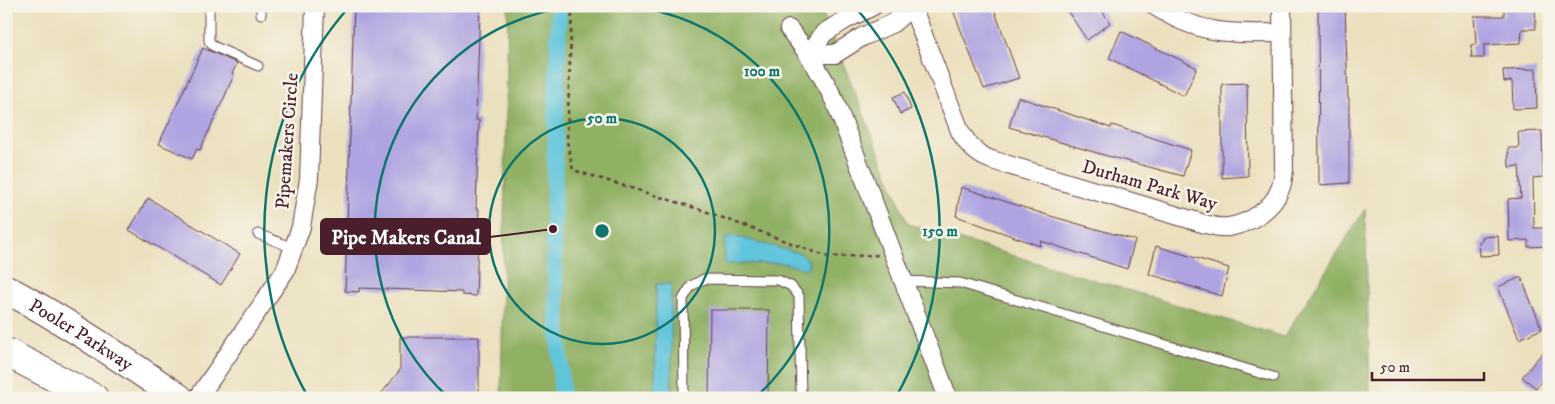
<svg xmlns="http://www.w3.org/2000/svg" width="1555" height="404" viewBox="0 0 1555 404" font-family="'IM FELL DW Pica',serif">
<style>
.forest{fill:#90b063;stroke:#6d6847}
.water{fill:#5ec5db;stroke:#547283}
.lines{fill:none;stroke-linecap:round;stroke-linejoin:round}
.canal{stroke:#5ec5db;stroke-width:16}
.building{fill:#afa4e1}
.lane-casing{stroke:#623c41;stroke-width:11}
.street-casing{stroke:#623c41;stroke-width:20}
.primary-casing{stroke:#623c41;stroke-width:30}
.path{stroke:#623c41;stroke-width:2.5;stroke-dasharray:4 4;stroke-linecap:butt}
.lane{stroke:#fff;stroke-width:9}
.street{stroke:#fff;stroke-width:18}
.primary{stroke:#fff;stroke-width:28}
.ring{fill:none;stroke:#0f766e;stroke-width:2.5}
.labels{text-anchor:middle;stroke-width:5;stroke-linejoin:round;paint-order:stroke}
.street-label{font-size:19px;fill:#4a1f2b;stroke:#f7f3e8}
.centre{fill:#0f766e;stroke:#f7f3e8;stroke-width:2.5}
.ring-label{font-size:15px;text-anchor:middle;font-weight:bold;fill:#0f766e;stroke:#f7f3e8;stroke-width:5;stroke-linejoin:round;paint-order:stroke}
.leader{fill:none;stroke:#4a1f2b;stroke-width:2}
.callout-dot{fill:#4a1f2b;stroke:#f7f3e8;stroke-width:2}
.callout{fill:#4a1f2b;stroke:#4a1f2b;stroke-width:2}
.callout-label{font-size:20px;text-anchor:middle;font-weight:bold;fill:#fff}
</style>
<rect width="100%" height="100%" fill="#f7f3e8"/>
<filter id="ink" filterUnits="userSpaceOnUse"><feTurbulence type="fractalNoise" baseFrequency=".02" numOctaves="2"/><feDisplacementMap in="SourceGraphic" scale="10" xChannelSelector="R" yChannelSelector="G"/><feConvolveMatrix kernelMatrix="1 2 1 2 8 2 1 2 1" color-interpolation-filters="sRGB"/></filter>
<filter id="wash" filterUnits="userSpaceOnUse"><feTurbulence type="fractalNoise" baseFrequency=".0096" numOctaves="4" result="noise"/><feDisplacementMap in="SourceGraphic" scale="20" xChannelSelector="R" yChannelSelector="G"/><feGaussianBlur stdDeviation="1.12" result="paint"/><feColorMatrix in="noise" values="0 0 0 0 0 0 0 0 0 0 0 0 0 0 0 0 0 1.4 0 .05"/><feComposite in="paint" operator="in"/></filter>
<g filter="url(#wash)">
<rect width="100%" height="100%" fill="#ebe0bd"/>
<polygon class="forest" points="508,6 820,6 908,224 1284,337 1365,209 1370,393 1367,398 501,398"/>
<g class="water">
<polygon points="730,235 802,254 809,262 807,269 783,263 725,264 725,238 729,238"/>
<polygon points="656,284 672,284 671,293 672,398 655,398"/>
</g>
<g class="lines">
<polyline class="canal" points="559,6 553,229 562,398"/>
</g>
<g id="blocks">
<g class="building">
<polygon points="354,6 480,6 476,120 479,120 476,209 479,209 476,296 462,295 462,292 359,288 359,292 345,291"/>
<polygon points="964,6 993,6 1019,78 984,89 953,10"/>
<polygon points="1064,6 1099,6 1110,23 1087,40"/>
<polygon points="1318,6 1345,6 1348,98 1349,98 1349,183 1319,185"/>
<polygon points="1504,6 1535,6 1536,29 1522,29 1521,43 1484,45 1484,58 1472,58 1471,45 1476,44 1474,16 1504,16"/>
<polygon points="1121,31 1197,68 1184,96 1109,58"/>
<polygon points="203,48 237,63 232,74 234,75 224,98 200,150 197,149 192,159 159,144"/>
<polygon points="1536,69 1537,108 1513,109 1512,81 1504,82 1503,70"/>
<polygon points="1247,83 1248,176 1222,178 1222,84"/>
<polygon points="905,92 911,109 900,114 893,97"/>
<polygon points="1018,97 1111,128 1112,125 1191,150 1183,176 1104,155 1009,127"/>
<polygon points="1542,131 1543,177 1533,178 1534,228 1548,228 1548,246 1528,247 1528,240 1509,241 1508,199 1521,198 1519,166 1509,167 1508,148 1519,148 1518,132"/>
<polygon points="961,187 1047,215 1135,240 1127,269 1041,241 1040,246 956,216"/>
<polygon points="148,198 240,254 221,285 129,230"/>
<polygon points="1498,236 1499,255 1480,256 1479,241 1482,241 1482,237"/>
<polygon points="1156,246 1229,268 1222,296 1149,274"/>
<polygon points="1521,277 1542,329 1519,339 1498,287"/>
<polygon points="710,310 769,310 768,398 709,398"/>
<polygon points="400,337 479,337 479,398 378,398 400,370"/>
<polygon points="1549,345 1549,384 1543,379 1536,388 1522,377"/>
</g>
</g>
</g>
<g filter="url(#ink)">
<use href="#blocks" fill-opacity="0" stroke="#623c41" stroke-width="1"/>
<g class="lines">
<defs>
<g id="lane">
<polyline points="209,6 209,41 213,46 258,66"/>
<polyline points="261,14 261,6"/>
<polyline points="258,234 293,248"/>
<polyline points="904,281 960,283 1273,377"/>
<polyline points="684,398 683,299 691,286 704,279 778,280 791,286 799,296 801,398"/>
</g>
<g id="street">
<path d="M1155,6C1198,35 1233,34 1282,33"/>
<path d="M789,29C809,53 824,77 836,104L948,398"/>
<path d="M809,54H835L862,37L893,23L912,6L960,131C969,147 978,156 995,161L1205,224C1212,226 1220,228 1228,227C1249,224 1273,209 1280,189C1283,183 1283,177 1284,170L1282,6"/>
<polyline points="809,54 824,33 845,20 873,6"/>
<polyline points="198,398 285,271 301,227 309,179 315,6"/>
</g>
<g id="primary">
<path id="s1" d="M6,289C66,321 123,359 179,398"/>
<polyline points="6,352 94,398"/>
</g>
</defs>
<use href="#lane" class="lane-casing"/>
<use href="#street" class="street-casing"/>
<use href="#primary" class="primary-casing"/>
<polyline class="path" points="572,6 567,141 573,170 702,210 828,257 878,255"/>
<use href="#lane" class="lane"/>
<use href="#street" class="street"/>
<use href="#primary" class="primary"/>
</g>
</g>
<g class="ring">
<circle cx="602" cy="231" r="113"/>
<path d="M449 398A226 226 0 0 1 576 6M628 6A226 226 0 0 1 755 398"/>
<path d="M308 397A338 338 0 0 1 349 7M855 7A338 338 0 0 1 896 397"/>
</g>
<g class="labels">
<g class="street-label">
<text transform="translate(286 141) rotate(-86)" y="7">Pipemakers Circle</text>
<text transform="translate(1150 184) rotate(16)" y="7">Durham Park Way</text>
<text dy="7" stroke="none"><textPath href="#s1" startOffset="88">Pooler Parkway</textPath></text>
</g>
</g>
<circle cx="602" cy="231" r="8" class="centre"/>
<g class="ring-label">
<text x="762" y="76">100 m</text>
<text x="602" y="123">50 m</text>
<text x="940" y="236">150 m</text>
</g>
<path class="leader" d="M553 229L490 237"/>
<circle class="callout-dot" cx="553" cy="229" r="5"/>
<rect class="callout" x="321" y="219" width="169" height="35" rx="5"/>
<g class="callout-label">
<text x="406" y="244">Pipe Makers Canal</text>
</g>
<rect width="1555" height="404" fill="none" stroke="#f7f3e8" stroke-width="25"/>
<path d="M1372 372v8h112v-8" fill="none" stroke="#4a1f2b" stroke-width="2.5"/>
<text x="1380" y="372" font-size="15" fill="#4a1f2b" stroke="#f7f3e8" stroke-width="4" paint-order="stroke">50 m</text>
</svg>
